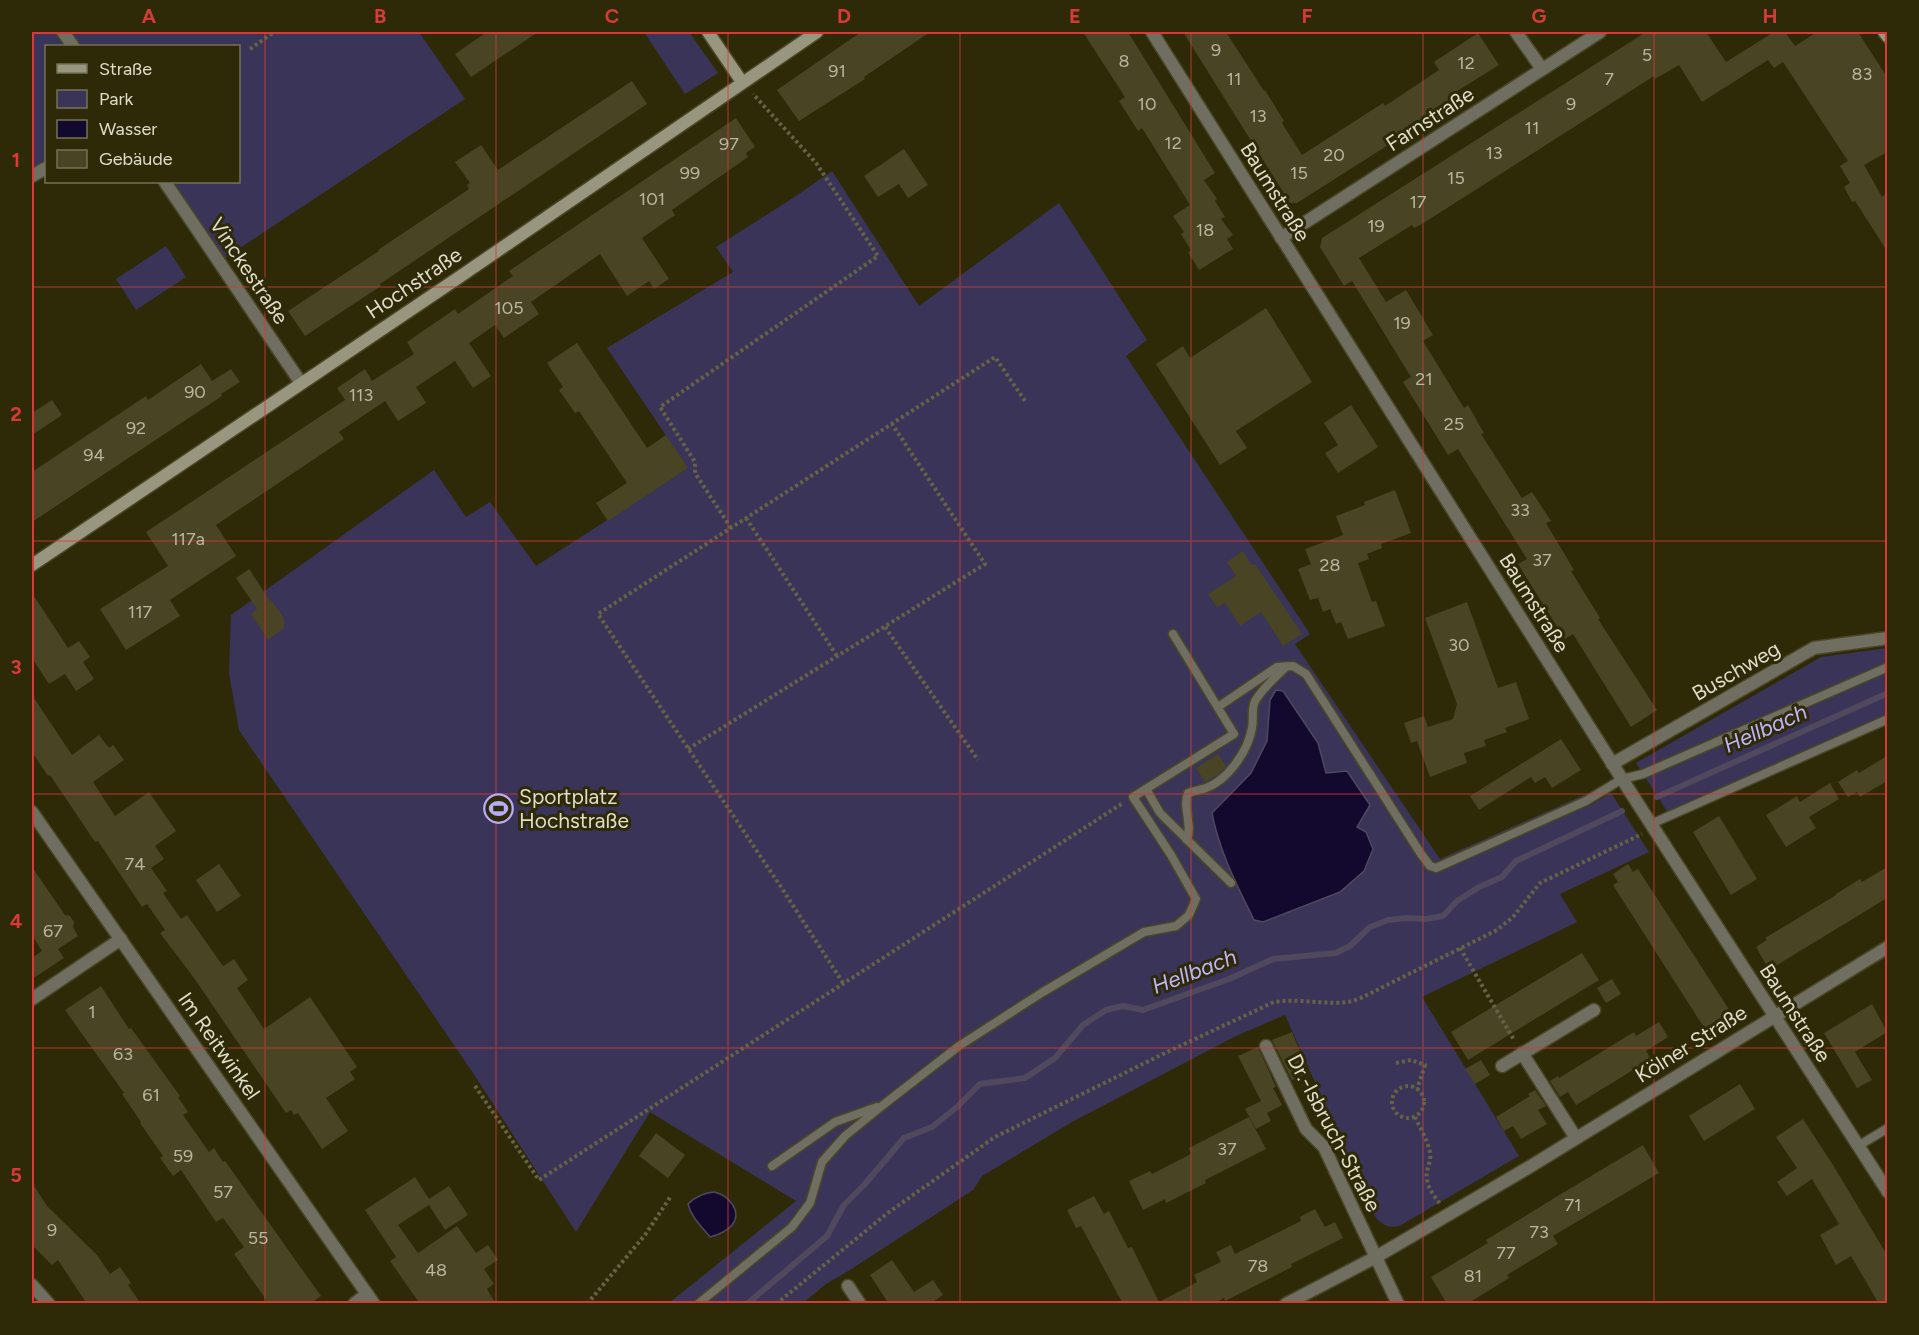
<svg xmlns="http://www.w3.org/2000/svg" width="1919" height="1335" viewBox="0 0 1919 1335" font-family="Figtree,sans-serif">
<style>
.green{fill:#3b3459}
.water{fill:#13082e;stroke:#50485d;stroke-width:1.5}
.lines{fill:none;stroke-linecap:round;stroke-linejoin:round}
.stream{stroke:#50485d;stroke-width:6}
.building{fill:#484424}
.lane-casing{stroke:#4a4727;stroke-width:11}
.street-casing{stroke:#4a4727;stroke-width:15}
.secondary-casing{stroke:#4a4727;stroke-width:15}
.path{stroke:#656245;stroke-width:4;stroke-dasharray:3 3;stroke-linecap:butt}
.lane{stroke:#706e60;stroke-width:8}
.street{stroke:#706e60;stroke-width:12}
.secondary{stroke:#98967e;stroke-width:12}
.grid{fill:none;stroke:#d73a38;stroke-width:1.5;stroke-opacity:0.55}
.labels{text-anchor:middle;stroke-width:6;stroke-linejoin:round;paint-order:stroke}
.number-label{font-size:18px;fill:#b9b7a0}
.street-label{font-size:21px;fill:#dfddca;stroke:#2e2a08}
.poi-label{font-size:21px;fill:#dfddca;stroke:#2e2a08;text-anchor:start}
.water-label{font-size:22px;font-style:italic;fill:#c0b4fd;stroke:#2e2a08}
.neatline{fill:none;stroke:#d73a38;stroke-width:2}
.grid-label{font-size:20px;text-anchor:middle;font-weight:bold;fill:#d73a38}
</style>
<rect width="100%" height="100%" fill="#2e2a08"/>
<g class="green">
<polygon points="32,32 419,32 465,99 219,262 165,182 238,182 238,46 46,46 46,168 32,176"/>
<polygon points="644,32 689,32 718,73 685,94"/>
<path d="M832,171L919,306L1059,203L1147,340L1126,356L1310,634L1295,644L1440,859L1584,795L1589,806L1611,793L1649,852L1560,894L1577,922L1422,997L1519,1156L1401,1225C1390,1229 1384,1226 1376,1218L1285,1015L1234,1037L1072,1122L982,1176L973,1190L850,1270L826,1284L803,1303H669L796,1201L650,1112L576,1232L473,1073L239,730L229,673L231,615L434,470L466,517L490,502L536,566L688,468L607,348L733,272L716,247L796,196Z"/>
<polygon points="166,246 186,277 136,310 116,279"/>
<polygon points="1887,648 1887,725 1672,819 1636,763 1821,657"/>
</g>
<g class="water">
<path d="M1276,690L1283,691L1318,743L1326,773L1347,771L1370,805L1357,827L1366,832L1373,849L1364,871L1340,892L1263,922L1254,920C1237,885 1219,851 1212,813L1251,773L1267,741L1270,700Z"/>
<path d="M714,1192C728,1195 743,1211 732,1225C727,1231 718,1235 710,1237C702,1227 691,1217 688,1204C695,1197 704,1193 714,1192Z"/>
</g>
<g class="lines">
<g class="stream">
<polyline points="1657,797 1888,693"/>
<polyline points="747,1304 827,1236 844,1205 864,1185 904,1138 932,1127 957,1107 980,1084 1025,1078 1055,1058 1083,1025 1106,1010 1123,1006 1143,1010 1229,979 1273,959 1336,953 1350,946 1370,927 1388,920 1406,918 1426,919 1443,916 1457,901 1479,887 1502,877 1516,861 1622,811"/>
</g>
</g>
<g class="building">
<polygon points="487,32 538,32 471,77 455,54"/>
<polygon points="861,32 930,32 864,77 865,79 799,121 777,90"/>
<polygon points="1083,32 1128,32 1215,173 1204,180 1217,199 1215,201 1225,217 1221,219 1233,235 1227,239 1233,249 1199,270 1188,252 1191,250 1181,234 1184,232 1173,216 1190,205 1142,128 1138,131 1119,101 1125,97"/>
<polygon points="1183,32 1226,32 1264,91 1265,90 1284,121 1282,123 1302,155 1383,103 1385,106 1439,70 1434,62 1478,33 1499,65 1454,93 1458,99 1404,135 1297,203 1290,203"/>
<polygon points="1646,32 1706,32 1726,62 1774,32 1785,32 1795,46 1817,32 1858,32 1887,77 1887,152 1864,165 1882,197 1887,193 1887,251 1855,201 1852,202 1844,187 1850,183 1840,166 1848,161 1783,62 1774,68 1768,60 1702,102 1679,65 1655,79 1654,76 1422,224 1414,228 1412,225 1359,258 1386,302 1406,290 1433,335 1423,341 1464,408 1468,405 1484,433 1481,434 1522,498 1532,492 1551,521 1546,523 1574,570 1571,571 1600,618 1598,619 1657,710 1631,727 1573,634 1565,639 1536,593 1518,564 1527,559 1458,449 1448,455 1403,382 1411,377 1352,281 1344,286 1320,247 1322,238"/>
<polygon points="632,81 647,104 380,284 381,286 305,336 288,311 379,251 378,250 469,189 467,185 470,183 455,162 481,145 498,170"/>
<polygon points="736,118 755,147 746,153 748,157 672,210 675,215 642,238 669,279 654,289 649,281 627,296 600,254 531,302 539,314 504,338 495,325 469,343 491,376 473,388 455,361 416,387 426,403 398,421 385,401 339,432 344,439 216,525 236,556 170,600 180,616 126,650 100,609 168,566 146,532 345,400 337,388 365,369 372,381 414,354 407,342 455,309 458,314 513,276 509,271"/>
<polygon points="904,149 928,185 908,198 899,184 878,197 864,176"/>
<polygon points="1266,308 1312,382 1236,431 1247,448 1220,465 1156,364 1183,346 1190,358"/>
<polygon points="577,343 647,448 666,435 688,468 608,521 596,503 627,483 579,411 575,413 559,390 563,387 547,363"/>
<polygon points="201,364 212,381 231,369 240,382 221,394 222,396 32,522 32,472 146,396 148,400"/>
<polygon points="52,400 62,415 32,435 32,413"/>
<polygon points="1351,405 1378,447 1338,473 1325,453 1338,445 1324,423"/>
<polygon points="1395,490 1411,533 1381,544 1382,548 1367,554 1369,559 1358,563 1372,602 1376,601 1385,626 1348,639 1341,622 1336,624 1330,609 1323,612 1318,598 1310,600 1298,569 1311,564 1305,549 1343,535 1336,516 1365,505 1364,502"/>
<polygon points="1243,551 1252,565 1255,564 1302,634 1283,646 1261,612 1240,626 1225,603 1217,607 1208,594 1236,576 1227,562"/>
<polygon points="249,569 270,601 271,600 284,618 284,628 268,640 251,614 257,609 236,578"/>
<polygon points="32,593 68,648 79,641 90,657 83,662 94,679 76,691 65,674 49,684 32,658"/>
<polygon points="1467,602 1498,688 1516,682 1529,719 1505,728 1507,732 1484,740 1486,746 1464,753 1467,763 1430,777 1417,741 1411,743 1404,723 1424,716 1428,727 1453,719 1457,704 1425,618"/>
<polygon points="32,695 72,755 99,735 109,748 113,745 124,760 93,782 115,816 149,792 176,831 155,846 164,859 151,868 167,891 163,893 181,919 187,915 223,966 234,959 248,980 237,988 264,1029 310,997 357,1067 350,1072 355,1079 326,1098 348,1131 322,1149 298,1113 294,1115 291,1110 286,1113 194,978 160,933 165,930 147,904 142,907 98,841 95,842 50,775 48,776 32,752"/>
<polygon points="1561,739 1581,770 1552,788 1545,777 1535,783 1531,777 1479,810 1470,796"/>
<polygon points="1218,754 1226,766 1218,774 1205,782 1196,768"/>
<polygon points="1887,756 1887,781 1860,797 1857,792 1848,797 1838,782 1857,770 1859,773"/>
<polygon points="1830,783 1839,799 1809,817 1816,828 1786,847 1766,815 1797,796 1800,802"/>
<polygon points="1719,816 1757,879 1731,895 1693,832"/>
<polygon points="219,864 241,896 217,912 196,880"/>
<polygon points="1628,864 1633,872 1638,869 1730,1011 1727,1013 1733,1023 1710,1037 1613,885 1618,882 1613,874"/>
<polygon points="32,867 65,915 70,916 74,922 73,927 78,936 58,949 64,958 32,979 32,958 42,951 32,935"/>
<polygon points="1887,867 1887,898 1769,970 1756,947 1767,940 1765,938 1836,895 1836,894 1860,879 1862,882"/>
<polygon points="1582,953 1599,980 1468,1060 1451,1032"/>
<polygon points="1612,979 1621,994 1606,1003 1597,988"/>
<polygon points="101,986 129,1029 131,1028 180,1096 178,1097 188,1112 183,1115 209,1152 214,1148 223,1162 225,1161 321,1296 310,1304 269,1304 234,1254 244,1247 223,1218 216,1222 181,1170 173,1176 160,1158 163,1156 140,1123 141,1122 122,1094 124,1093 65,1010"/>
<polygon points="1872,1004 1887,1032 1855,1052 1872,1080 1857,1088 1824,1033"/>
<polygon points="1659,1022 1668,1037 1646,1051 1651,1059 1576,1105 1568,1092 1560,1097 1550,1081 1558,1076 1559,1078 1634,1032 1636,1036"/>
<polygon points="1292,1032 1309,1073 1292,1080 1272,1040"/>
<polygon points="1258,1047 1276,1087 1273,1088 1282,1105 1267,1113 1271,1121 1256,1129 1245,1109 1261,1101 1238,1056"/>
<polygon points="1481,1060 1490,1075 1475,1084 1465,1069"/>
<polygon points="1740,1084 1755,1109 1704,1141 1689,1116"/>
<polygon points="1535,1090 1546,1106 1538,1110 1547,1124 1521,1139 1513,1126 1504,1131 1496,1117 1530,1096 1528,1094"/>
<polygon points="1249,1117 1266,1149 1205,1180 1206,1183 1166,1203 1165,1199 1143,1210 1129,1181 1150,1171 1152,1174 1191,1154 1189,1148"/>
<polygon points="1803,1119 1833,1165 1887,1255 1887,1304 1879,1304 1851,1256 1836,1265 1820,1235 1839,1224 1812,1179 1787,1196 1777,1182 1797,1168 1776,1137"/>
<polygon points="656,1133 685,1155 668,1178 639,1156"/>
<polygon points="1643,1145 1659,1173 1553,1236 1558,1244 1507,1275 1509,1278 1493,1288 1467,1304 1447,1304 1431,1277 1488,1243 1486,1240 1556,1197"/>
<polygon points="415,1177 429,1199 449,1186 468,1215 445,1230 429,1205 398,1225 418,1253 457,1226 476,1253 488,1245 498,1260 484,1269 494,1284 487,1289 496,1304 420,1304 390,1261 396,1257 365,1210"/>
<polygon points="32,1183 47,1206 97,1255 110,1274 120,1267 131,1283 128,1285 141,1304 87,1304 58,1260 52,1265 32,1245"/>
<polygon points="1094,1196 1104,1214 1109,1211 1128,1248 1132,1247 1159,1302 1197,1282 1194,1275 1221,1262 1216,1252 1231,1245 1235,1254 1301,1221 1300,1217 1315,1209 1325,1227 1335,1222 1343,1238 1291,1264 1292,1267 1225,1301 1224,1298 1213,1304 1123,1304 1081,1226 1076,1228 1067,1210"/>
<polygon points="892,1260 914,1292 933,1280 943,1295 930,1304 889,1304 870,1275"/>
</g>
<g class="lines">
<defs>
<g id="lane">
<polyline points="1218,707 1277,667 1293,666 1306,674 1421,854 1430,866 1436,868 1586,801 1622,779 1643,774 1888,667"/>
<polyline points="1146,789 1160,813 1231,883"/>
<polyline points="1651,824 1888,719"/>
<path d="M1187,840C1193,824 1182,808 1188,793C1194,791 1200,790 1206,788C1228,780 1248,751 1252,728C1254,719 1251,710 1255,701C1263,688 1275,677 1286,667"/>
<polyline points="1858,1146 1888,1128"/>
<polyline points="772,1166 835,1122 877,1107"/>
<polyline points="698,1304 792,1227 810,1203 822,1162 845,1136 883,1105 959,1046 1043,992 1144,932 1176,926 1189,915 1196,899 1171,855 1133,797 1234,734 1173,634"/>
</g>
<g id="street">
<polyline points="63,32 73,46"/>
<polyline points="1152,32 1622,779 1888,1192"/>
<polyline points="1516,32 1542,69"/>
<polyline points="32,176 46,168"/>
<polyline points="165,182 301,383"/>
<polyline points="1281,238 1600,32"/>
<polyline points="1612,764 1814,648 1888,638"/>
<polyline points="32,812 374,1304"/>
<polyline points="32,999 121,939"/>
<polyline points="1266,1046 1306,1129 1324,1147 1398,1304"/>
<polyline points="1522,1053 1576,1138"/>
<polyline points="1502,1066 1594,1010"/>
<polyline points="32,1285 49,1304"/>
<polyline points="848,1286 860,1304"/>
<polyline points="354,1304 367,1294"/>
<polyline points="1286,1304 1376,1257 1526,1169 1888,947"/>
</g>
<g id="secondary">
<polyline points="708,32 742,82"/>
<polyline points="1884,32 1888,37"/>
<polyline points="32,565 455,280 817,32"/>
</g>
</defs>
<use href="#lane" class="lane-casing"/>
<use href="#street" class="street-casing"/>
<use href="#secondary" class="secondary-casing"/>
<g class="path">
<polyline points="250,49 274,32"/>
<polyline points="746,518 837,656"/>
<polyline points="731,528 695,473 695,462 660,407 878,256 816,163 753,94"/>
<polyline points="885,627 978,760"/>
<polyline points="688,749 985,564 892,424"/>
<polyline points="1460,948 1514,1040"/>
<polyline points="843,983 781,887 598,614 995,357 1025,401"/>
<polyline points="1396,1063 1411,1060 1425,1065 1417,1089"/>
<polyline points="475,1086 539,1180 1123,803"/>
<circle cx="1408" cy="1102" r="16"/>
<path d="M1415,1117C1420,1128 1427,1139 1430,1152C1432,1161 1425,1170 1427,1179C1428,1189 1435,1197 1440,1204"/>
<polyline points="587,1304 645,1235 671,1196"/>
<path d="M776,1304L889,1212L995,1137L1163,1054L1274,1002C1301,998 1323,1005 1348,1002C1354,1001 1361,998 1367,995L1497,930L1513,917L1540,883L1642,834"/>
</g>
<use href="#lane" class="lane"/>
<use href="#street" class="street"/>
<use href="#secondary" class="secondary"/>
</g>
<path class="grid" d="M265,32V1304M496,32V1304M728,32V1304M960,32V1304M1191,32V1304M1423,32V1304M1654,32V1304M32,287H1888M32,541H1888M32,794H1888M32,1048H1888"/>
<defs>
<symbol id="stadium-ring" viewBox="-11 -11 22 22"><circle r="9.5" fill="#2e2a08" stroke="#b8abf7" stroke-width="1.5"/><path d="M0-5a6.5 5 0 1 0 0 10a6.5 5 0 1 0 0-10ZM-3.5-1.8h7v3.6h-7Z" fill="#b8abf7"/></symbol>
</defs>
<g fill-rule="evenodd">
<use href="#stadium-ring" x="482" y="792" width="33" height="33"/>
</g>
<g class="labels">
<g class="number-label">
<text x="1216" y="56">9</text>
<text x="1647" y="61">5</text>
<text x="1124" y="67">8</text>
<text x="1466" y="69">12</text>
<text x="837" y="77">91</text>
<text x="1862" y="80">83</text>
<text x="1234" y="85">11</text>
<text x="1609" y="85">7</text>
<text x="1147" y="110">10</text>
<text x="1571" y="110">9</text>
<text x="1258" y="122">13</text>
<text x="1532" y="134">11</text>
<text x="1173" y="149">12</text>
<text x="729" y="150">97</text>
<text x="1494" y="159">13</text>
<text x="1334" y="161">20</text>
<text x="690" y="179">99</text>
<text x="1299" y="179">15</text>
<text x="1456" y="184">15</text>
<text x="652" y="205">101</text>
<text x="1418" y="208">17</text>
<text x="1376" y="232">19</text>
<text x="1205" y="236">18</text>
<text x="509" y="314">105</text>
<text x="1402" y="329">19</text>
<text x="1424" y="385">21</text>
<text x="195" y="398">90</text>
<text x="361" y="401">113</text>
<text x="1454" y="430">25</text>
<text x="136" y="434">92</text>
<text x="94" y="461">94</text>
<text x="1520" y="516">33</text>
<text x="188" y="545">117a</text>
<text x="1542" y="566">37</text>
<text x="1330" y="571">28</text>
<text x="140" y="618">117</text>
<text x="1459" y="651">30</text>
<text x="135" y="870">74</text>
<text x="53" y="937">67</text>
<text x="92" y="1018">1</text>
<text x="123" y="1060">63</text>
<text x="151" y="1101">61</text>
<text x="1227" y="1155">37</text>
<text x="183" y="1162">59</text>
<text x="223" y="1198">57</text>
<text x="1573" y="1211">71</text>
<text x="52" y="1236">9</text>
<text x="1539" y="1238">73</text>
<text x="258" y="1244">55</text>
<text x="1506" y="1259">77</text>
<text x="1258" y="1272">78</text>
<text x="436" y="1276">48</text>
<text x="1473" y="1282">81</text>
</g>
<g class="street-label">
<text transform="translate(1430 119) rotate(-33)" y="7">Farnstraße</text>
<text transform="translate(1275 192) rotate(58)" y="7">Baumstraße</text>
<text transform="translate(249 271) rotate(56)" y="7">Vinckestraße</text>
<text transform="translate(414 283) rotate(-34)" y="7">Hochstraße</text>
<text transform="translate(1534 603) rotate(58)" y="7">Baumstraße</text>
<text transform="translate(1736 671) rotate(-30)" y="7">Buschweg</text>
<text transform="translate(1795 1013) rotate(57)" y="7">Baumstraße</text>
<text transform="translate(1691 1044) rotate(-32)" y="7">Kölner Straße</text>
<text transform="translate(219 1046) rotate(55)" y="7">Im Reitwinkel</text>
<text transform="translate(1334 1133) rotate(62)" y="7">Dr.-Isbruch-Straße</text>
</g>
<g class="poi-label">
<text x="519" y="804">Sportplatz<tspan x="519" dy="24">Hochstraße</tspan></text>
</g>
<g class="water-label">
<text transform="translate(1765 728) rotate(-24)" y="8">Hellbach</text>
<text transform="translate(1194 971) rotate(-21)" y="8">Hellbach</text>
</g>
</g>
<rect width="1919" height="1335" fill="none" stroke="#2e2a08" stroke-width="66"/>
<rect x="45" y="45" width="195" height="138" fill="#2e2a08" stroke="#757256" stroke-width="1.5"/>
<rect x="57" y="64" width="30" height="9" fill="#98967e" stroke="#757256" stroke-width="1.5"/>
<text x="99" y="75" font-size="18" fill="#dfddca">Straße</text>
<rect x="57" y="90" width="30" height="18" fill="#3b3459" stroke="#757256" stroke-width="1.5"/>
<text x="99" y="105" font-size="18" fill="#dfddca">Park</text>
<rect x="57" y="120" width="30" height="18" fill="#13082e" stroke="#757256" stroke-width="1.5"/>
<text x="99" y="135" font-size="18" fill="#dfddca">Wasser</text>
<rect x="57" y="150" width="30" height="18" fill="#484424" stroke="#757256" stroke-width="1.5"/>
<text x="99" y="165" font-size="18" fill="#dfddca">Gebäude</text>
<rect x="33" y="33" width="1853" height="1269" class="neatline"/>
<g class="grid-label">
<text x="149" y="23">A</text>
<text x="380" y="23">B</text>
<text x="612" y="23">C</text>
<text x="844" y="23">D</text>
<text x="1075" y="23">E</text>
<text x="1307" y="23">F</text>
<text x="1539" y="23">G</text>
<text x="1770" y="23">H</text>
<text x="16" y="167">1</text>
<text x="16" y="421">2</text>
<text x="16" y="674">3</text>
<text x="16" y="928">4</text>
<text x="16" y="1182">5</text>
</g>
</svg>
